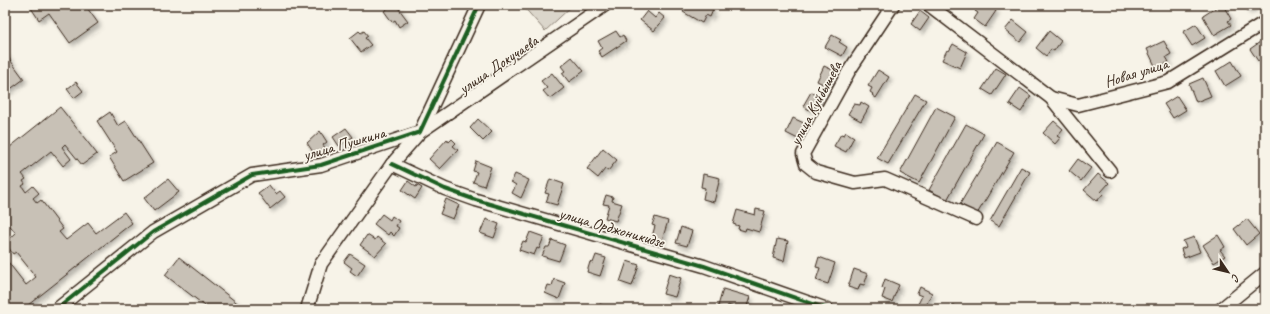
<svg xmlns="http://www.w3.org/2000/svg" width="1270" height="314" viewBox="0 0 1270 314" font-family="Caveat,sans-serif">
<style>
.green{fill:#dbd6cb;stroke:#8b8074}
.building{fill:#c8c1b6;stroke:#3b2a1e;filter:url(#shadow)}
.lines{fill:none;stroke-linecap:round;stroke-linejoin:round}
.minor-casing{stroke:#3b2a1e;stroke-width:15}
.minor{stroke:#f7f3e8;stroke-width:12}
.cycleway-casing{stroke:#f7f3e8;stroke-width:6}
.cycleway{stroke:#1b5e20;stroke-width:4}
.labels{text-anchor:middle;stroke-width:3.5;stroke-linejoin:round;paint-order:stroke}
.street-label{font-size:16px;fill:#3b2a1e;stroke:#f7f3e8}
</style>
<defs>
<filter id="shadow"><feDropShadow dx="3" dy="3" stdDeviation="2" flood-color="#0004"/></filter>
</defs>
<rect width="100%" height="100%" fill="#f7f3e8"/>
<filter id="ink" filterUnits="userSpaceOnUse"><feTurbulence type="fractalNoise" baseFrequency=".025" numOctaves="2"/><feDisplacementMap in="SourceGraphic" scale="8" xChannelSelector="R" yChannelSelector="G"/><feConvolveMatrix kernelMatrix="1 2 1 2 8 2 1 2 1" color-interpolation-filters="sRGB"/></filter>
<g filter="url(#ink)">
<polygon class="green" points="522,5 573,5 545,31"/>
<g class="building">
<polygon points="35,5 85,5 98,23 70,43 49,13 39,20 31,8"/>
<polygon points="392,5 396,5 408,21 399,27 395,20 392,22 384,11"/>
<polygon points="687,5 695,5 701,9 705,5 713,10 710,17 706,15 702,23 683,12"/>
<polygon points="979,5 988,5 996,11 985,27 974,19 978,13 975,11"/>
<polygon points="1220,5 1223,5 1231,19 1228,21 1231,25 1214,35 1203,16"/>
<polygon points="1244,5 1256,5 1248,11"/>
<polygon points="647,11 655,18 659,13 665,18 654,31 640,20"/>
<polygon points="920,11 929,18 920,31 911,24"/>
<polygon points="1013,20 1028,32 1020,42 1005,30"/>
<polygon points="1196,24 1205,38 1192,46 1183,32"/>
<polygon points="359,31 361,33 364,31 368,36 365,38 371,45 361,52 350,38"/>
<polygon points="616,31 620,37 623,35 626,41 602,57 598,51 602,48 598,41"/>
<polygon points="1049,31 1061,41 1054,51 1051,49 1046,56 1036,48"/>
<polygon points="832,35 841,40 839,42 847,47 842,56 825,47"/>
<polygon points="1164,41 1171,54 1166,57 1169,62 1156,68 1147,49"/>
<polygon points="1260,42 1265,50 1265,57 1258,61 1250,49"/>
<polygon points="953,44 967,52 960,68 942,60 947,50 949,51"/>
<polygon points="5,53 24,79 5,93"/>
<polygon points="572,57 584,71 569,82 562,73 565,71 561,66"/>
<polygon points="1232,61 1241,76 1225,86 1216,71"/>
<polygon points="824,66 837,72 829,87 817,81"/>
<polygon points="996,68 1006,74 992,95 982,89"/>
<polygon points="878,70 889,77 876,98 872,95 873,94 870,92 872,88 868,86"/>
<polygon points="552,73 564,88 550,99 543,91 547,88 541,81"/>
<polygon points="1203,78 1211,96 1196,102 1189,84"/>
<polygon points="76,82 83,91 74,98 67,89"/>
<polygon points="1020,88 1031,96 1021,112 1009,104"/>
<polygon points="811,92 823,98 817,108 814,106 811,111 803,106"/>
<polygon points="915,94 926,100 888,164 877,158"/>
<polygon points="1177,96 1186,110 1173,118 1164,104"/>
<polygon points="861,102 869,107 861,121 848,114 854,104 860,105"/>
<polygon points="60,107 97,154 82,165 65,144 62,147 71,159 63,166 51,151 22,174 26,179 23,181 25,184 22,186 26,192 33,186 39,193 33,198 37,203 41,200 63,229 59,232 66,240 88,223 96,233 124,212 132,223 23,309 10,309 5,302 5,264 8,262 26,285 36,277 16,252 13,254 5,243 16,233 6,221 5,222 5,151"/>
<polygon points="936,107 955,117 919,183 900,173"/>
<polygon points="110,112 118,126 126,121 153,163 124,181 109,157 117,152 97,121"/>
<polygon points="793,118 808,125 800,140 786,133"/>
<polygon points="478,119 492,132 483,141 470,128"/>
<polygon points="1054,121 1063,129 1057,136 1060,138 1055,144 1043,133"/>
<polygon points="966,124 984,134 947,200 929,190"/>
<polygon points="346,128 353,137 339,146 333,137"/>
<polygon points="320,131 327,142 323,145 327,151 317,158 307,143"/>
<polygon points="846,132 854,137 846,152 834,146 841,134 844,135"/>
<polygon points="447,139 449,142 452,139 456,143 453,146 458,150 440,169 429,159"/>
<polygon points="997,142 1014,152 977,214 960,204"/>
<polygon points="603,148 617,160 608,171 605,169 598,178 587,169"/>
<polygon points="1078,159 1091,168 1081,181 1069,171"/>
<polygon points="476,161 491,167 484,186 473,182 477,172 473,171"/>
<polygon points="1021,167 1030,172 999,226 990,221"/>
<polygon points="515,174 529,180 521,198 512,193 516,185 511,182"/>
<polygon points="703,174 720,178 714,202 703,199 705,188 701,187"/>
<polygon points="1098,174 1109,183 1101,192 1103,194 1097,201 1084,190"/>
<polygon points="168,179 179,192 154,211 144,198"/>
<polygon points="550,179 564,184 557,205 546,202 549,194 545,193"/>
<polygon points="408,181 416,187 417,185 422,188 415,199 402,190"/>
<polygon points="269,185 276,194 280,191 285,197 270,209 258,193"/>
<polygon points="606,195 613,197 612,201 622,204 616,221 605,218 609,205 603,204"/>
<polygon points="446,199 459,205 453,219 440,214"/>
<polygon points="756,209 765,211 759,232 746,228 745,231 738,229 739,226 733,224 737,210 755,215"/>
<polygon points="382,214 390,220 392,216 399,221 396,226 399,228 394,236 390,232 388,235 374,224"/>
<polygon points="655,217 668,221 661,243 651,240 655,226 652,225"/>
<polygon points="486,219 499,224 494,238 480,233"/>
<polygon points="1247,219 1259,234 1246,245 1234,229"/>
<polygon points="681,227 692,231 687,246 676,243"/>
<polygon points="530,232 544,237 539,249 537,248 534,255 519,250 523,241 526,242"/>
<polygon points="367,235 375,240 377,237 386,244 375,256 360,245"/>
<polygon points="1218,235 1225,247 1220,250 1225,256 1214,263 1203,245"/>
<polygon points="1194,237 1200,252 1184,258 1181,249 1186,247 1183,241"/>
<polygon points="777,239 788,241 784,261 773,258"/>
<polygon points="552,240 565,245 559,261 542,256 546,247 549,247"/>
<polygon points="350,254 365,264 357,276 350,271 352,268 344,262"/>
<polygon points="596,255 606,258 600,276 587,272 590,262 593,263"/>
<polygon points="179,257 245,309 209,309 165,275"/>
<polygon points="819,257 835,263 828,284 816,280 820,268 816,267"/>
<polygon points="627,261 639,265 632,286 620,282"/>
<polygon points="854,269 868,274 864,285 860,284 858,290 848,287"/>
<polygon points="669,274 681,278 675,297 663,294"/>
<polygon points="554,279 565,283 559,299 545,293 548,285 552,286"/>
<polygon points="885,279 899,285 892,302 882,298 885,289 882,288"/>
<polygon points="920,287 932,293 924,309 917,306 922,296 917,294"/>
<polygon points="723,289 750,297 746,309 734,309 734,307 728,305 727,309 718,306"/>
<polygon points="600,304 610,309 597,309"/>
<polygon points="774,305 783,309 772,309"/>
<polygon points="953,305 963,309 951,309"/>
</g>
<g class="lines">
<defs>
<g id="minor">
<polyline points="893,5 849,71 803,154 806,164 816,172 855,183 885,179 976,219"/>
<polyline points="929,5 1051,98 1110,171"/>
<polyline points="1051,98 1078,105 1168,82 1265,22"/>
<polyline points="392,164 445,189 476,200 704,266 827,309"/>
<polyline points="57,309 153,232 252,175 321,165 420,132 479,5"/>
<polyline points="307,309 321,264 392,164 420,132 605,5"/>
<polyline points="1221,309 1265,273"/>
</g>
</defs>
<use href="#minor" class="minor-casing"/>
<use href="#minor" class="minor"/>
<defs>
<g id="cycleway">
<polyline points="392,164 445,189 476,200 704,266 827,309"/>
<polyline points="57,309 153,232 252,175 321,165 420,132 479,5"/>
</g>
</defs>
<use href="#cycleway" class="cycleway-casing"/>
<use href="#cycleway" class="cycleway"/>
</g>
</g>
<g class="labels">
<g class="street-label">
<text transform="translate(498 64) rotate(-34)" y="6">улица Докучаева</text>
<text transform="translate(1136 72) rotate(-17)" y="6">Новая улица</text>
<text transform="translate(815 103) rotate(-62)" y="6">улица Куйбышева</text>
<text transform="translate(344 143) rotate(-16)" y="6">улица Пушкина</text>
<text transform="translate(612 227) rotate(16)" y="6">улица Орджоникидзе</text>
</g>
</g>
<rect width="1270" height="314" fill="none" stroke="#f7f3e8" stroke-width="20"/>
<rect x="10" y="10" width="1250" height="294" fill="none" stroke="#3b2a1e" stroke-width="1.5" filter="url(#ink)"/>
<g transform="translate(1228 272) rotate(125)" stroke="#f7f3e8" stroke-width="3" paint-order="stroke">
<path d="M0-3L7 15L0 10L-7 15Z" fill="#3b2a1e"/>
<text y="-6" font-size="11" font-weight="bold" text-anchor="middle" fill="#3b2a1e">С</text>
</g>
</svg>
